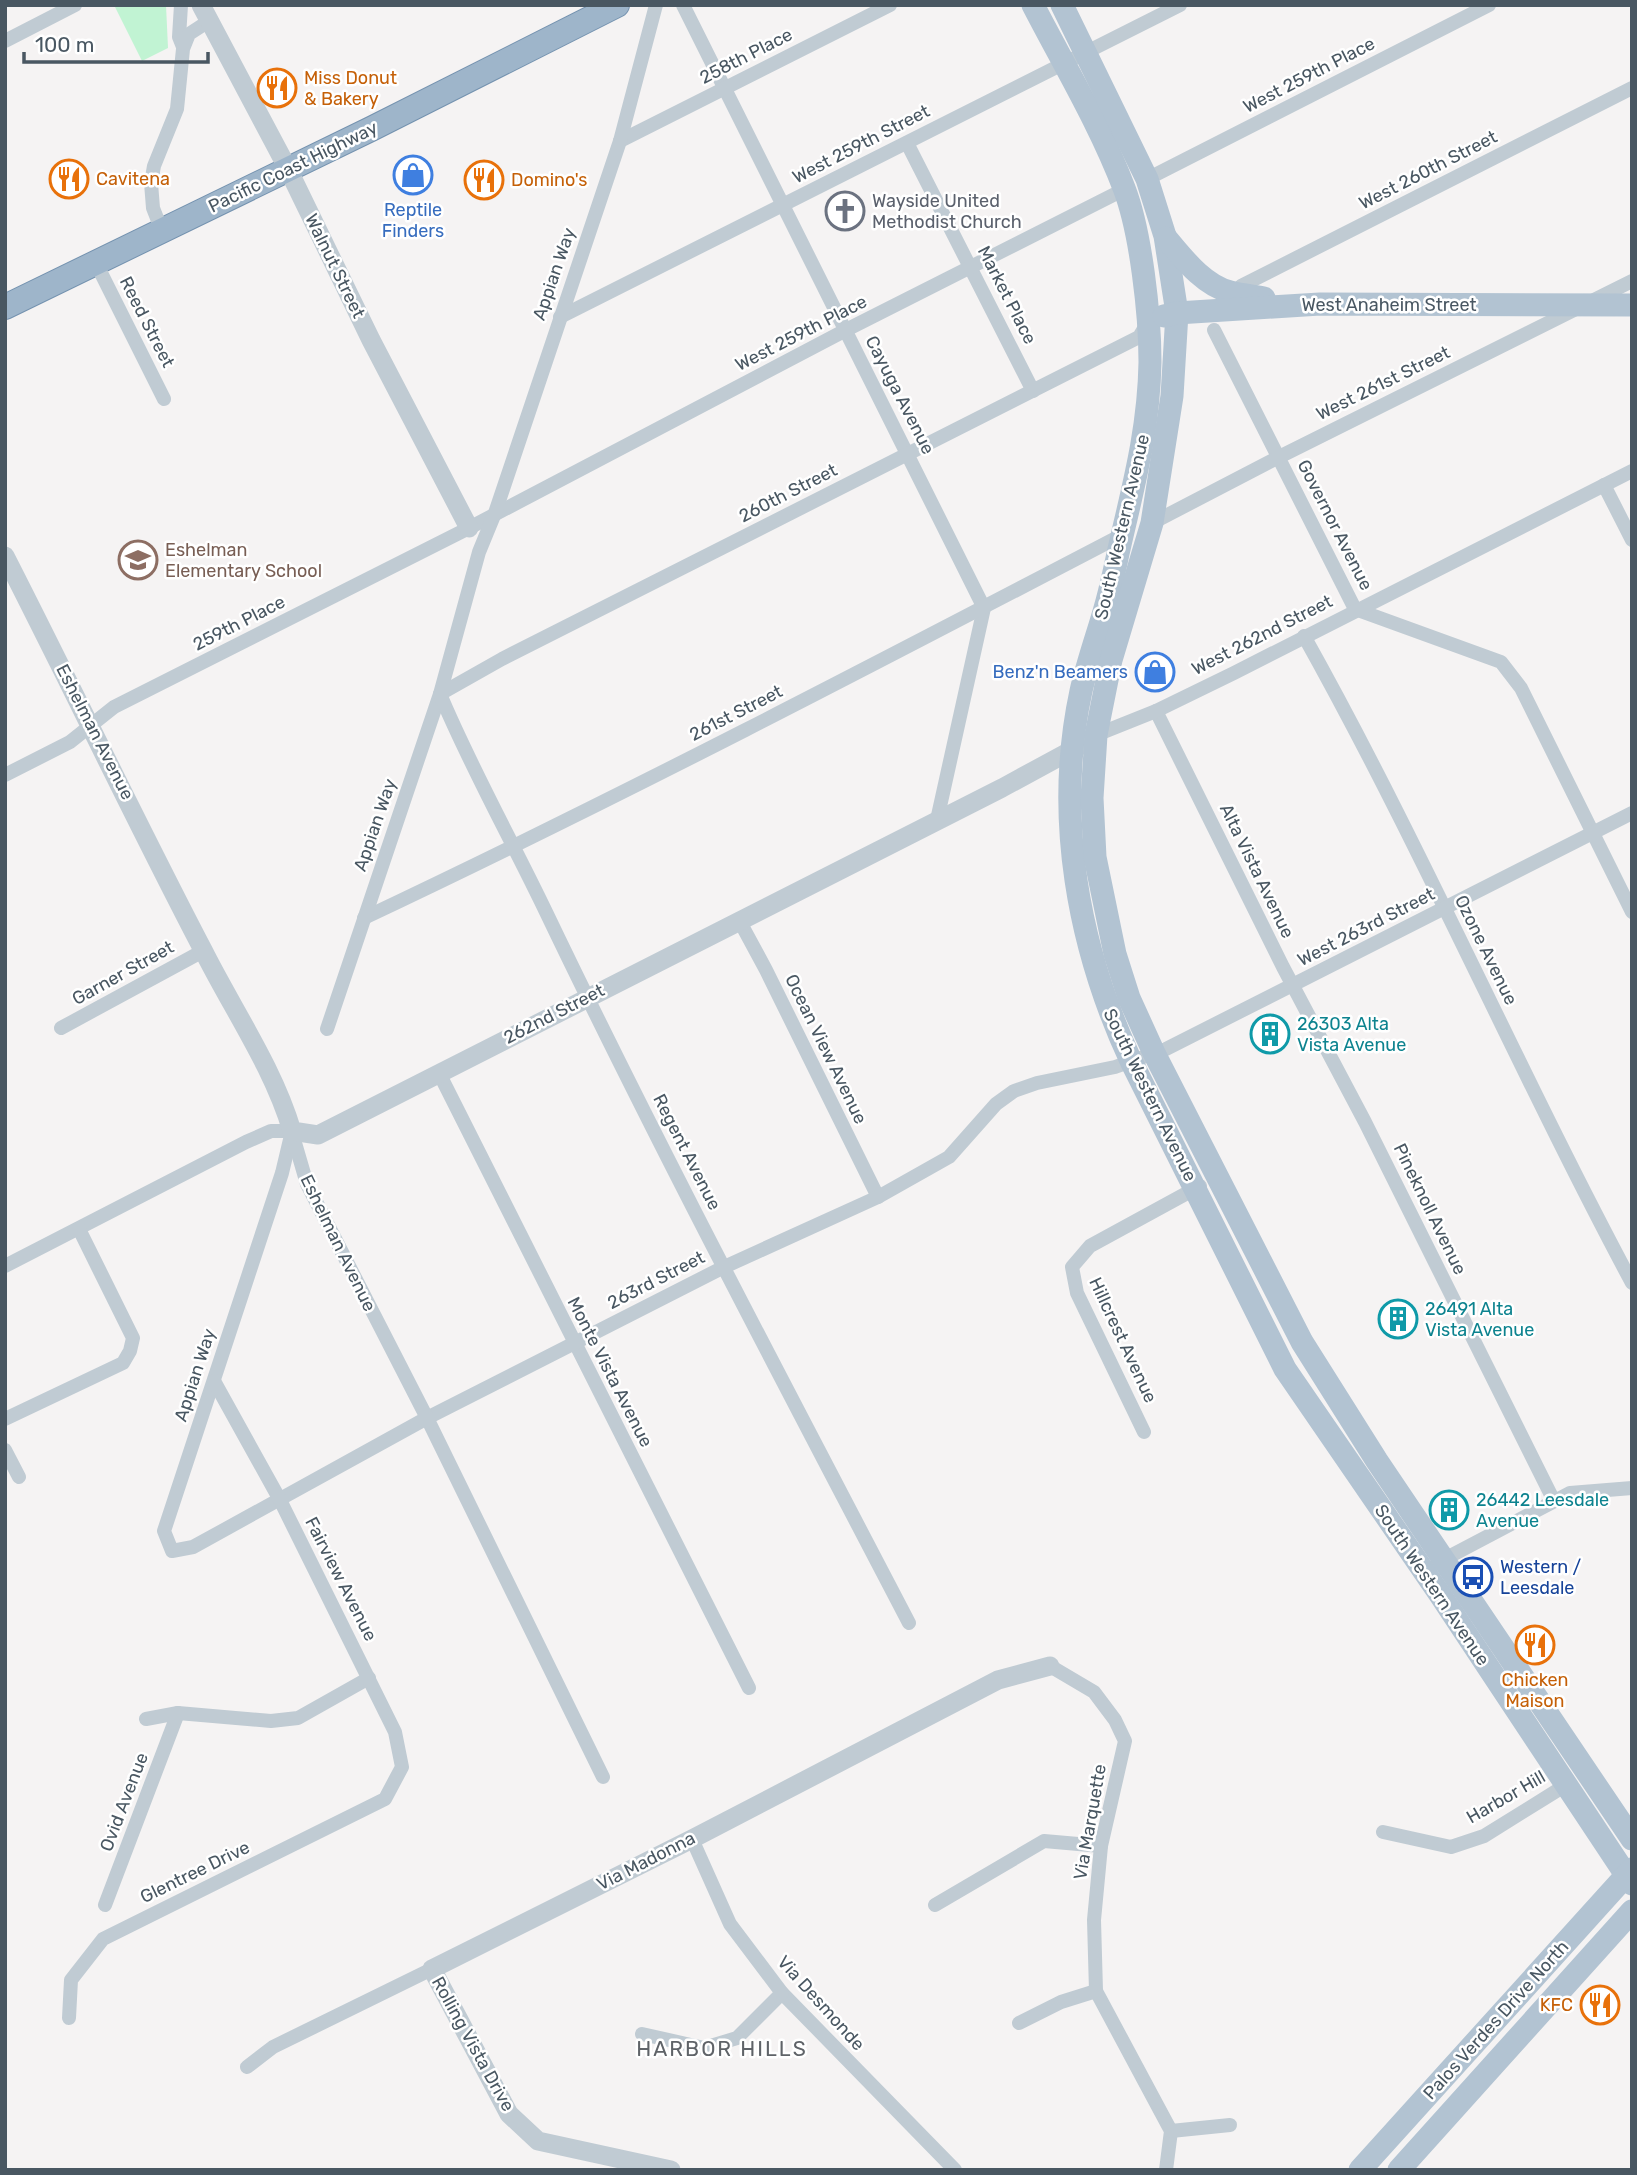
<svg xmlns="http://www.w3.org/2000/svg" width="1637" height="2175" viewBox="0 0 1637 2175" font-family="Rubik,sans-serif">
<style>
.green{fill:#c1f3d3}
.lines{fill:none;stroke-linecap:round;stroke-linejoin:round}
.trunk-casing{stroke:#7492af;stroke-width:26}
.minor{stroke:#c0cbd3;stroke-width:14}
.tertiary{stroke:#c0cbd3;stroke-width:19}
.primary{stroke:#b2c3d2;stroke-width:23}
.trunk{stroke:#9eb5ca;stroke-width:24}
.labels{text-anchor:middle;stroke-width:5;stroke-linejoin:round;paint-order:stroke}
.street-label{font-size:18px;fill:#495762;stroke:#fff}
.food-label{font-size:18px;fill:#c56008;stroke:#fff;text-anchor:start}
.worship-label{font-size:18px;fill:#5b616d;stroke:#fff;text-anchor:start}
.shop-label{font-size:18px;fill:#366cbe;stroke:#fff}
.education-label{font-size:18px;fill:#785e54;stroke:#fff;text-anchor:start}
.culture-label{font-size:18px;fill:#0d838f;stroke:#fff;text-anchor:start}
.transit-label{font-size:18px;fill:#164399;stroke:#fff;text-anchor:start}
.quarter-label{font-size:21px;letter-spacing:2px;fill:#5f6368;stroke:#fff}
</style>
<rect width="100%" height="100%" fill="#f5f3f3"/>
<polygon class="green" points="114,5 166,5 168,48 142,61"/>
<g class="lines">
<defs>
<polyline id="trunk" points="5,307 371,129 617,5"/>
</defs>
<use href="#trunk" class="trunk-casing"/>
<g class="minor">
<polyline points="181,5 179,37 183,47"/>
<polyline points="683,5 984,608 937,820"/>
<polyline points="5,41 75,5"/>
<polyline points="620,141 890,5"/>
<polyline points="907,143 1033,391"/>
<polyline points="1147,179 1489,5"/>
<polyline points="162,231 153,208 151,183 154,166 177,109 183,49 189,34 209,21"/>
<polyline points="96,263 164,399"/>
<polyline points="1241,286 1632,88"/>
<polyline points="560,317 1180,5"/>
<polyline points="1214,330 1355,609 1501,662 1521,688 1632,912"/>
<polyline points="1604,485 1632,540"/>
<polyline points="1152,523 1279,457 1632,281"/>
<path d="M1304,636C1422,847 1518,1070 1632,1283"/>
<polyline points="1156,711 1283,967 1365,1122 1554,1501"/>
<polyline points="1096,735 1156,711 1234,673 1632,471"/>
<polyline points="5,775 70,742 114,707 469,528 846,330 1125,189"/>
<path d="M364,918C620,797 871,666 1122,535"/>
<polyline points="739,920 766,970 878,1197"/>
<polyline points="61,1028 203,951"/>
<polyline points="327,1029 440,694 479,552 495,513 620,141 656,5"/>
<polyline points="439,1073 749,1688"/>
<polyline points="292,1131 282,1173 164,1531 172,1551 193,1547 427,1418 724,1267 878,1197 949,1157 996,1104 1014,1091 1037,1083 1115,1067 1166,1049 1632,813"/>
<polyline points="293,1136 307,1184 427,1418 603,1777"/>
<polyline points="5,1266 246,1142 271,1131 292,1131"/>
<polyline points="5,1419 123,1363 130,1351 133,1338 79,1229"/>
<polyline points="1144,1432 1077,1293 1072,1267 1090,1246 1200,1186"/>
<polyline points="5,1450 19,1477"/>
<polyline points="1437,1563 1570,1493 1632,1488"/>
<path d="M909,1623C786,1387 661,1152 546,912C511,839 471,768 440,694L502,659L1139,337L1148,322"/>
<polyline points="1050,1666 1094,1692 1115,1720 1125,1741 1101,1846 1094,1920 1096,1991 1171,2131 1166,2170"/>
<polyline points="146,1719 178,1713 271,1721 298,1718 369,1678"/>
<polyline points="1383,1832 1451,1847 1484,1836 1566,1785"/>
<polyline points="692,1839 730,1924 782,1993 955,2170"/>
<polyline points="105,1905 178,1713"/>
<polyline points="935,1905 1044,1841 1101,1846"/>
<polyline points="69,2018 71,1980 103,1939 385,1799 402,1767 395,1732 280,1500 214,1381"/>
<polyline points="1019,2023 1061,2002 1096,1991"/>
<polyline points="642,2034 704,2048 737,2038 782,1993"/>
<polyline points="247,2067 273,2047 432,1969"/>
<polyline points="1171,2131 1230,2125"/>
</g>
<g class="tertiary">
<polyline points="201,5 288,169 371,340 469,528"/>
<path d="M5,556C72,687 135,820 203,950C233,1010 273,1067 292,1131L318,1135L1002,788L1083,744"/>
<polyline points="671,2170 538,2141 509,2114 432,1969 692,1839 998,1680 1050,1666"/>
</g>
<g class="primary">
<path d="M1033,5C1064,65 1100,125 1124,188C1141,232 1150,315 1150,362C1149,424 1136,476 1122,536C1117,557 1113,579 1107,601C1099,631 1088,660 1081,691C1054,816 1078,947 1131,1061L1285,1369L1441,1596L1632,1884"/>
<polyline points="1062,5 1147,179 1165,236 1177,313 1172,396 1152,523 1111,660 1096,735 1092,798 1095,857 1115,954 1129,998 1154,1053 1302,1342 1377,1461 1632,1839"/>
<path d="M1166,238C1183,258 1203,285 1230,292C1241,295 1253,296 1264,298"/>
<polyline points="1164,316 1177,313 1320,304 1632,305"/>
<polyline points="1360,2170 1632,1869"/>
<polyline points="1399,2170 1632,1911"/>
</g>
<use href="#trunk" class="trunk"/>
</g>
<defs>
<symbol id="restaurant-ring" viewBox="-11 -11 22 22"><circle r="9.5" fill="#fff" stroke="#e8710a" stroke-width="1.5"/><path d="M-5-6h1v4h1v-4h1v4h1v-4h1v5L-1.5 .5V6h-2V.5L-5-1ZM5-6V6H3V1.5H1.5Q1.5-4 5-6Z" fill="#e8710a"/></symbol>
<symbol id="shop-ring" viewBox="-11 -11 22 22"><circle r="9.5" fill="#fff" stroke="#3f7fe0" stroke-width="1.5"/><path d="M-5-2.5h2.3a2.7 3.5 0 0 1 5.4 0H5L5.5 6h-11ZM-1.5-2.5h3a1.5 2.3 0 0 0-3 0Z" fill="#3f7fe0"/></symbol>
<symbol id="church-ring" viewBox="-11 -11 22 22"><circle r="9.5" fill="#fff" stroke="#6b7280" stroke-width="1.5"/><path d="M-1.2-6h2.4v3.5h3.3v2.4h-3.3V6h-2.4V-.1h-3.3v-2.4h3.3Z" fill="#6b7280"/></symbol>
<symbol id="school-ring" viewBox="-11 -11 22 22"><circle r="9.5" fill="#fff" stroke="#8d6e63" stroke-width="1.5"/><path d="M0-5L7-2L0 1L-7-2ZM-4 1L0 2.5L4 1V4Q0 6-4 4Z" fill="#8d6e63"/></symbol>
<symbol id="building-ring" viewBox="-11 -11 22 22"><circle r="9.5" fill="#fff" stroke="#0f9aa8" stroke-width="1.5"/><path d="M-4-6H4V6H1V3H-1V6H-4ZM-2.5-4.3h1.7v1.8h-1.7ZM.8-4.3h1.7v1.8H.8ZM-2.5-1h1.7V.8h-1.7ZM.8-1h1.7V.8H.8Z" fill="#0f9aa8"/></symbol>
<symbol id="bus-ring" viewBox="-11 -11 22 22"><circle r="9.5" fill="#fff" stroke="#1a4fb4" stroke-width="1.5"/><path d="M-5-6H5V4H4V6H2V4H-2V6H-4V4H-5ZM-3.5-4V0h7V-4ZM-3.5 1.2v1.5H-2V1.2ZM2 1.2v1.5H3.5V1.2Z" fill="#1a4fb4"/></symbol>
</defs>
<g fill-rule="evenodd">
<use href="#restaurant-ring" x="255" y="66" width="44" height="44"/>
<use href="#shop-ring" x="391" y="153" width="44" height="44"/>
<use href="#restaurant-ring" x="47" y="157" width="44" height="44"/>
<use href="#restaurant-ring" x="462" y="158" width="44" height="44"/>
<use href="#church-ring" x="823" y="189" width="44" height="44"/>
<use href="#school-ring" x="116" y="538" width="44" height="44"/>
<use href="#shop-ring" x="1133" y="650" width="44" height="44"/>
<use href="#building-ring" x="1248" y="1012" width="44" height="44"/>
<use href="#building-ring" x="1376" y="1297" width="44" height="44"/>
<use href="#building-ring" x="1427" y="1488" width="44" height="44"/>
<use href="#bus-ring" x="1451" y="1555" width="44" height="44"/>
<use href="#restaurant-ring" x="1513" y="1623" width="44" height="44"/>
<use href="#restaurant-ring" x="1578" y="1983" width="44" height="44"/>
</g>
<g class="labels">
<g class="street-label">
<text transform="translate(746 56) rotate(-27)" y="6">258th Place</text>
<text transform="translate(1309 75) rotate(-27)" y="6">West 259th Place</text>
<text transform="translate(861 144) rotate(-27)" y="6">West 259th Street</text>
<text transform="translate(293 167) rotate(-26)" y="6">Pacific Coast Highway</text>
<text transform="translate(1428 170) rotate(-27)" y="6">West 260th Street</text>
<text transform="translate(335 266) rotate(64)" y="6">Walnut Street</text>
<text transform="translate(554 274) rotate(-71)" y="6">Appian Way</text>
<text transform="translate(1007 295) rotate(63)" y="6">Market Place</text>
<text x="1389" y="311">West Anaheim Street</text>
<text transform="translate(147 322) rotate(63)" y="6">Reed Street</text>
<text transform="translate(801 333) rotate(-27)" y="6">West 259th Place</text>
<text transform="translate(1383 383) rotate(-26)" y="6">West 261st Street</text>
<text transform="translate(900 395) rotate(63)" y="6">Cayuga Avenue</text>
<text transform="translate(788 493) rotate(-27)" y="6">260th Street</text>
<text transform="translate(1335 525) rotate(63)" y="6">Governor Avenue</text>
<text transform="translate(1122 527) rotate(-77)" y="6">South Western Avenue</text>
<text transform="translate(239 623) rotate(-27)" y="6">259th Place</text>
<text transform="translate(1262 635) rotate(-27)" y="6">West 262nd Street</text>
<text transform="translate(736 713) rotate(-27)" y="6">261st Street</text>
<text transform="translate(95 732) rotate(63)" y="6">Eshelman Avenue</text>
<text transform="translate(375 825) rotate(-71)" y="6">Appian Way</text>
<text transform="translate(1257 871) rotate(64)" y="6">Alta Vista Avenue</text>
<text transform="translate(1366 927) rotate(-27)" y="6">West 263rd Street</text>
<text transform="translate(1486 950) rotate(64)" y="6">Ozone Avenue</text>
<text transform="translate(123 973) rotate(-29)" y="6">Garner Street</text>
<text transform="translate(554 1014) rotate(-27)" y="6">262nd Street</text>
<text transform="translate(826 1049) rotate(64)" y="6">Ocean View Avenue</text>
<text transform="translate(1150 1095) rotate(64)" y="6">South Western Avenue</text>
<text transform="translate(687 1152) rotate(63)" y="6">Regent Avenue</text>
<text transform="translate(1430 1209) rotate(64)" y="6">Pineknoll Avenue</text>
<text transform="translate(338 1243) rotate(64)" y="6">Eshelman Avenue</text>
<text transform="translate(656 1280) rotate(-27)" y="6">263rd Street</text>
<text transform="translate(1123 1340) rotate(65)" y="6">Hillcrest Avenue</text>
<text transform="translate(610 1372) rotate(63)" y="6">Monte Vista Avenue</text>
<text transform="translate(195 1375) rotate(-72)" y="6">Appian Way</text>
<text transform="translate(341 1579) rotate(63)" y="6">Fairview Avenue</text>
<text transform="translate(1432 1585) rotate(56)" y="6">South Western Avenue</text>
<text transform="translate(1506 1797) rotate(-30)" y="6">Harbor Hill</text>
<text transform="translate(124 1802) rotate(-69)" y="6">Ovid Avenue</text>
<text transform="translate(1090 1822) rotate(-80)" y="6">Via Marquette</text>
<text transform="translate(646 1861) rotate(-27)" y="6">Via Madonna</text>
<text transform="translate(195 1872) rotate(-26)" y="6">Glentree Drive</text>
<text transform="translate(821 2003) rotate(48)" y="6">Via Desmonde</text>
<text transform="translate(1496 2020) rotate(-48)" y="6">Palos Verdes Drive North</text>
<text transform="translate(473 2044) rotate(61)" y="6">Rolling Vista Drive</text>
</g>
<g class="food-label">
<text x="304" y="84">Miss Donut<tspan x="304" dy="21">&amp; Bakery</tspan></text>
<text x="96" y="185">Cavitena</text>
<text x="511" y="186">Domino's</text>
<text x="1535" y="1686" text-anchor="middle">Chicken<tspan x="1535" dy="21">Maison</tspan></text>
<text x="1573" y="2011" text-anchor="end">KFC</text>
</g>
<g class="worship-label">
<text x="872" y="207">Wayside United<tspan x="872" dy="21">Methodist Church</tspan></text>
</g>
<g class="shop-label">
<text x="413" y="216">Reptile<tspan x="413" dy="21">Finders</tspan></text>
<text x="1128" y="678" text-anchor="end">Benz'n Beamers</text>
</g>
<g class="education-label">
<text x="165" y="556">Eshelman<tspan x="165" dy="21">Elementary School</tspan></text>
</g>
<g class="culture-label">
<text x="1297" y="1030">26303 Alta<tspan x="1297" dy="21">Vista Avenue</tspan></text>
<text x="1425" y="1315">26491 Alta<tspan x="1425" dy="21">Vista Avenue</tspan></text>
<text x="1476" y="1506">26442 Leesdale<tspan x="1476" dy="21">Avenue</tspan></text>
</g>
<g class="transit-label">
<text x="1500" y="1573">Western /<tspan x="1500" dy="21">Leesdale</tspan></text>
</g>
<g class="quarter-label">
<text x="722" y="2056">HARBOR HILLS</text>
</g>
</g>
<rect width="1637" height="2175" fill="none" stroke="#495762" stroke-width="14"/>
<path d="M24 52v10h184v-10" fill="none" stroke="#495762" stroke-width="3.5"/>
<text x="35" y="52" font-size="21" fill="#495762" stroke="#ffffff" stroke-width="5" paint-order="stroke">100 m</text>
</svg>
